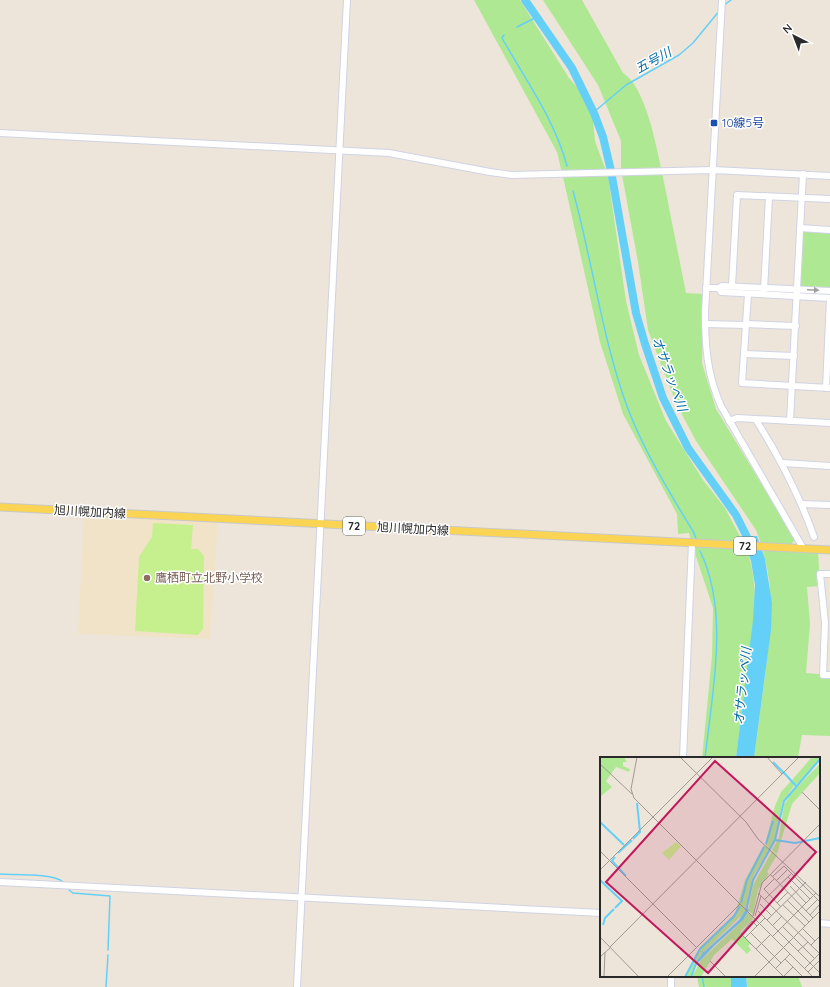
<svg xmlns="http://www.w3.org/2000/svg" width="830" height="987" viewBox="0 0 830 987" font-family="Quicksand,'Noto Sans JP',sans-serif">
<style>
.education{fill:#f0e3c8}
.green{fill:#afe893}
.pitch{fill:#c6f08d}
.water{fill:#65d0f7}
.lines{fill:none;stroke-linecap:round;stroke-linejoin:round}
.stream{stroke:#65d0f7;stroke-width:1.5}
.river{stroke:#65d0f7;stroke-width:8}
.minor-casing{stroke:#d0d3e4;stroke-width:8}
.major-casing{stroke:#c8c8c8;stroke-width:9}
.minor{stroke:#fff;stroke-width:6}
.major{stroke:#fad452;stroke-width:7}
.oneway{fill:#9f9f9f}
.transit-dot{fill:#1a4fb4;stroke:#fff;stroke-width:1.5}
.education-dot{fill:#8d6e63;stroke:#fff;stroke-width:1.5}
.labels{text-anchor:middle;stroke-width:3;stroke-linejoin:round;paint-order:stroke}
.shield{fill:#fff;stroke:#6a6a6a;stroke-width:1}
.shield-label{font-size:11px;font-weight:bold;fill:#2a2a2a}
.transit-label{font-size:12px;fill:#164399;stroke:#fff;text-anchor:start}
.street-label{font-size:12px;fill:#2a2a2a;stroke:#fff}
.education-label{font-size:12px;fill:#785e54;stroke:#fff;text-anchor:start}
.water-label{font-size:13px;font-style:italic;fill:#046ca3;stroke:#fff}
.inset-river{fill:none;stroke:#65d0f7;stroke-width:2}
.inset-road{fill:none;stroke:#9f9a94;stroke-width:1}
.view{fill:#c2185b;fill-opacity:0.15;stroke:#c2185b;stroke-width:2}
.inset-edge{fill:none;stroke:#2a2a2a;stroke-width:2}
</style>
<rect width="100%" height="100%" fill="#ede5da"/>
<polygon class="education" points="84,516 218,522 210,639 78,634"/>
<g class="green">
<polygon points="474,0 520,0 569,78 583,94 593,119 595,141 606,171 562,173 557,152"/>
<path d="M543,0H582L623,73C645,86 656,144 661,168L621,169V141L598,85Z"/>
<polygon points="662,172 686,293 704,294 702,363 716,409 795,539 791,545 761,544 756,530 696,441 677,405 657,354 648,330 638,262 622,175"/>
<polygon points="608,176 626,301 639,355 666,421 703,480 725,508 743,542 691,541 689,533 678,534 677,514 623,414 600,342 563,177"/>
<polygon points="802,230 830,231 830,289 799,287"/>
<path d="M692,544L746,548C761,586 753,627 748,666C744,697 740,727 736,758H702L712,656L713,608Z"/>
<path d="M762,549L818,551L820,586L807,587L810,624L806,673L830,675V736L802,735L798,758H754C758,731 761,703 765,676C770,633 776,592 762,549Z"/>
<polygon points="697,976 731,976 731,987 699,987"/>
<polygon points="746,976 798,976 802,987 747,987"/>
</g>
<polygon class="pitch" points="153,523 193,525 191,549 198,549 204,556 203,629 198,635 135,631 139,557 152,537"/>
<g class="water">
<polygon points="742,536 757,536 765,559 772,603 771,630 754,758 736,758 753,620 755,585 751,561"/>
<polygon points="731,976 746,976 747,987 731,987"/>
</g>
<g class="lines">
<g class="stream">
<polyline points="723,6 731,0"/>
<polyline points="517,27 537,17"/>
<path d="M504,35L502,38C525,79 555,120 567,166"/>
<polyline points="594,112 626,85 679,55 693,43 720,10"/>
<path d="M573,191C593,263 602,339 628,409C645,453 670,493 694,533L696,539"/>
<path d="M700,551C730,612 712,693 705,758"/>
<path d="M0,874C14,875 54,873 63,882"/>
<polyline points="69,890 73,893 110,896 108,950"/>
<polyline points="702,976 704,987"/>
<polyline points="106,987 108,955"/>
</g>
<polyline class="river" points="525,0 572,68 594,113 603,137 611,171 636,313 645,344 663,398 688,448 736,515 751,545"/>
<defs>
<g id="minor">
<path d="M722,0L705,312C705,345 707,375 721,406L803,548"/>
<polyline points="0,133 389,153 490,172 512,175 713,170 830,176"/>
<polyline points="800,228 830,230"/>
<polyline points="732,286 737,195 830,199"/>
<polyline points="706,288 719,288 721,292 830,298"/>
<polyline points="719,288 722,286 830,291"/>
<polyline points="764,290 769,197"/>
<polyline points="748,294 742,383 830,388"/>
<polyline points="705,324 746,325"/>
<polyline points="746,324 796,326"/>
<polyline points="744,354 794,356"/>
<polyline points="826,388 830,299"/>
<path d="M756,420C780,458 799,494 814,537"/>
<polyline points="729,421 737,418 830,423"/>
<polyline points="790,421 803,174"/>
<polyline points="783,463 830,466"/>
<polyline points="802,504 830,505"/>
<polyline points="830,574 820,574 825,623 823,675 830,675"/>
<polyline points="683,758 692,543"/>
<polyline points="0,882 601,913"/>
<polyline points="819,923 830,924"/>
<polyline points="297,987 347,0"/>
<polyline points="671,987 671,976"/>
</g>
<polyline id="major" points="0,507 830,550"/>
</defs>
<use href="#minor" class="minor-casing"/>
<use href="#major" class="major-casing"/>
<use href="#minor" class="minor"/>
<use href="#major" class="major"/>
</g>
<defs><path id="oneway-solid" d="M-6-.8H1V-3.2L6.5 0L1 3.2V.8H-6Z"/></defs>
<use class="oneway" href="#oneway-solid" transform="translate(813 290) rotate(3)"/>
<rect class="transit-dot" x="710" y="119" width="8" height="8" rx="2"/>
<circle class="education-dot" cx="147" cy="578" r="4"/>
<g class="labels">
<g class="shield">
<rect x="343" y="517" width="22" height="18" rx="3"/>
<rect x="734" y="537" width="22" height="18" rx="3"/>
</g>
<g class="shield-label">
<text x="354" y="530">72</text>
<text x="745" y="550">72</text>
</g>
<g class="transit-label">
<text x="722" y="127">10線5号</text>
</g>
<g class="street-label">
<text transform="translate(90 512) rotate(3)" y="4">旭川幌加内線</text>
<text transform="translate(413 529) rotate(3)" y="4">旭川幌加内線</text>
</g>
<g class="education-label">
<text x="155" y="582">鷹栖町立北野小学校</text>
</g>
<g class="water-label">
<text transform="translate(653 60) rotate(-29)" y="5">五号川</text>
<text transform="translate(670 374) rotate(70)" y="5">オサラッペ川</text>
<text transform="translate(742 686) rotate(-84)" y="5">オサラッペ川</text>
</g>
</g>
<g transform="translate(600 757)">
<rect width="220" height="220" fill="#ede5da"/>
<path d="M24,0L27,5H23V9L30,12L29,15L16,10L6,24L12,30L0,40V1ZM212,0H220L209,17L196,28L192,23ZM220,7V16L192,47L177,97L172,93L179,80L184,48L192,35ZM191,24L194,29L182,46L176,80L170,92L165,87L175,49L181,35ZM164,88L170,92L154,118L145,155L104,195L95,206L90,220H84L100,190L135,157L145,123ZM172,94L177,98L167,115L169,117L158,133L153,157L148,154L153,128ZM148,155L154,161L140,175L151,186L148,189L151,193L147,197L132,182L114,198L101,220H92L101,203L140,166Z" fill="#afe893"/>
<path d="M76,85L81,89L69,103L62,96Z" fill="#c6f08d"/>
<path d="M147,151L149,153L143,163L114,189L97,207L92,220H90L95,206L103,196L101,194L104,195L139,163Z" fill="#65d0f7"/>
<path class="inset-river" d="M173,5L186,18M186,18L196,29M0,65L24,88M33,82L40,75L37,46M175,83L195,86L220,81M166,87L173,64M18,96L32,83M15,100L12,104L26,119M0,123L22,144L15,151M141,146L147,123L164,90M146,154L153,123L175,83L184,44L220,2M3,168L5,161L14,152M85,220L100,192L134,159L140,149"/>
<path class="inset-road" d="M37,0L31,32L34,41L213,220M80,0L146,65L158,82L220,140M167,0L182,17M0,7L32,37M202,35L220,53M0,94L96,190M0,113L113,0M170,117L213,161M173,119L184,109L220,145M188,120L210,142M174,122L164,132L181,150M176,124L187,113M190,129L206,146M158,136L220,197M165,142L192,116M173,142L184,131M187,143L209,165M177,146L188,135M160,147L172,159M183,148L205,169M158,154L220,216M206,154L217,143M210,158L220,147M153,159L162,126L220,67M155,159L161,139M167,163L206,125M157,169L152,164L141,177L184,220M172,169L182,159M183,170L214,201M202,171L215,184M150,175L181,206M173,179L216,136M0,180L39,220M145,181L165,161M211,188L220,179M10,190L199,0M156,192L171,177M198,194L208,185M0,200L10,191M185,202L203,220M110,204L126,220M176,211L190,197M205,211L220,196M208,215L220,203M184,219L193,210M4,220L5,195M67,220L140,147M154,220L220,154"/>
<path class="view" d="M115,4L216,95L108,216L6,125Z"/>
<rect width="220" height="220" class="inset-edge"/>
</g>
<g transform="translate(794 36) rotate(318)" stroke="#ffffff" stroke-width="3" paint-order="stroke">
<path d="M0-3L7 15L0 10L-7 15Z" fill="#2a2a2a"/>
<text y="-6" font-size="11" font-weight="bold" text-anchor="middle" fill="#2a2a2a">N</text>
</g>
</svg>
